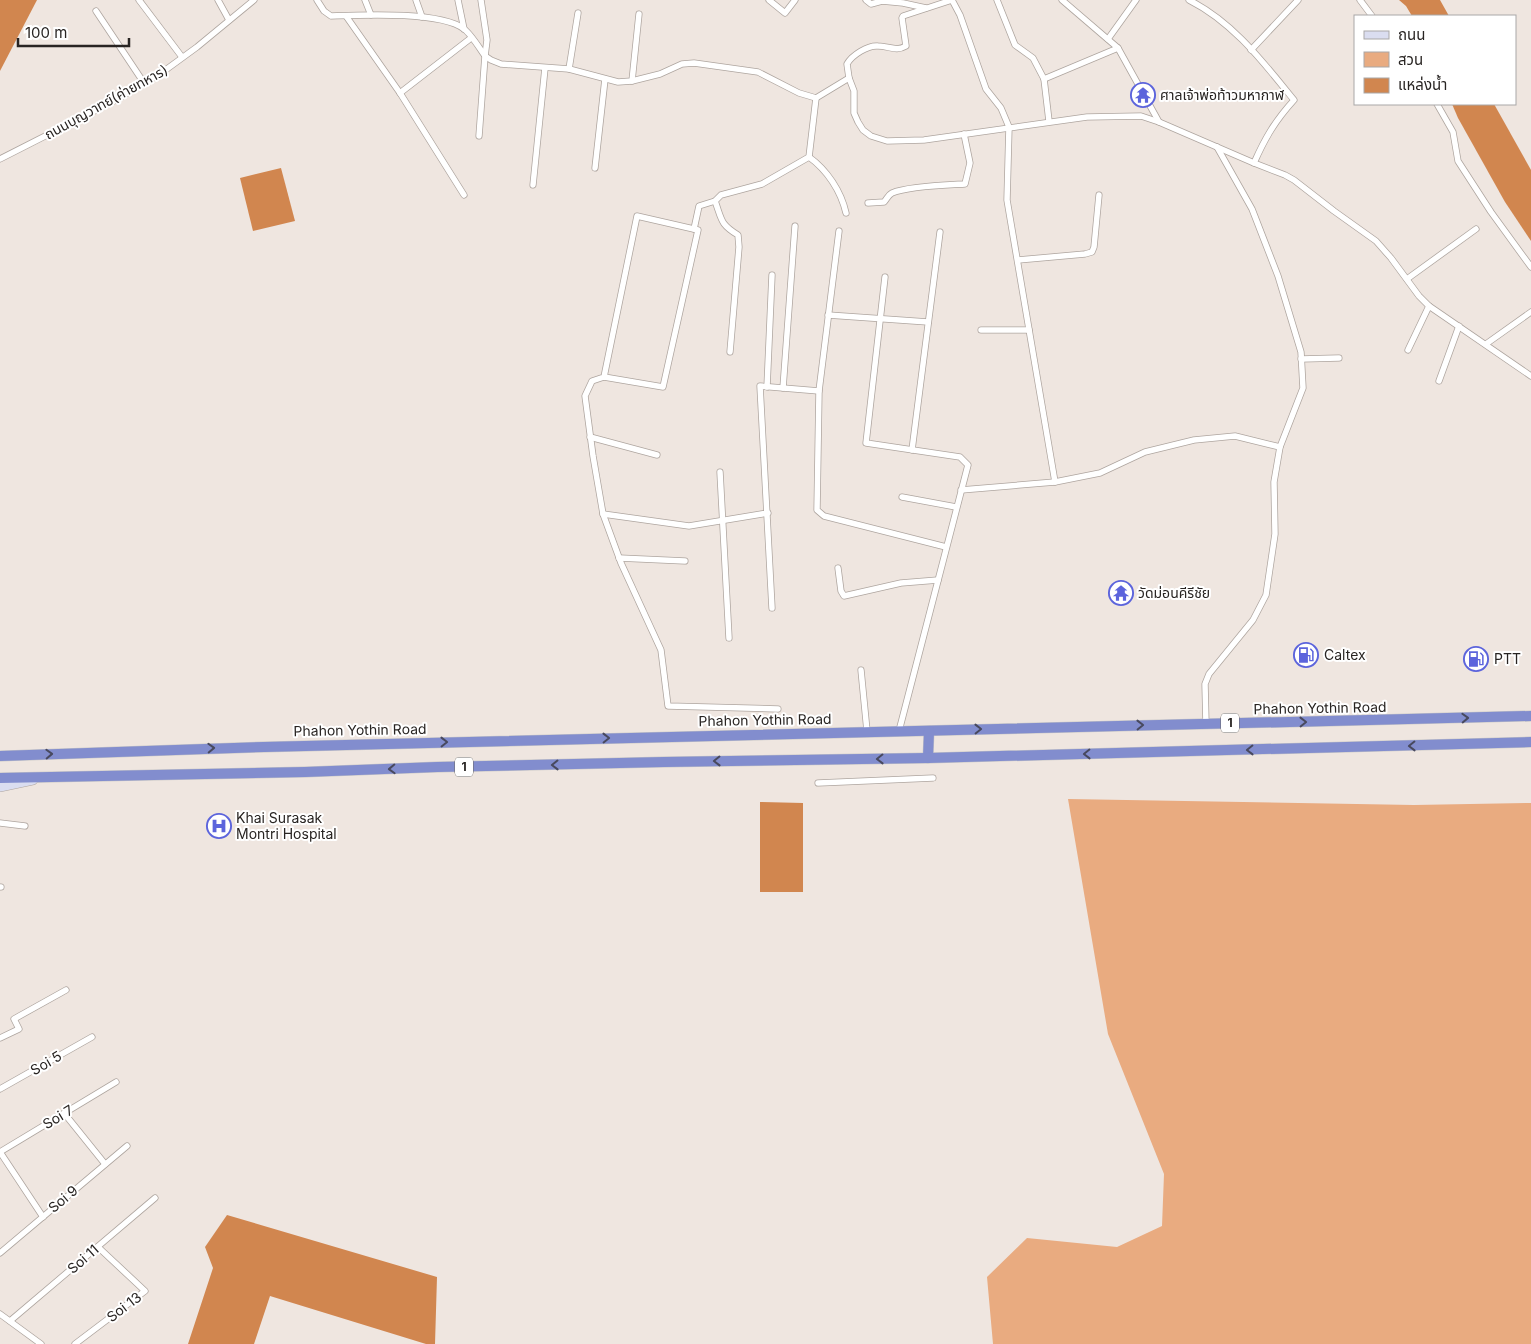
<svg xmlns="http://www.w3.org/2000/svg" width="1531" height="1344" viewBox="0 0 1531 1344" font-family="Inter,'Noto Sans Thai',sans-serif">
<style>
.green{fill:#e9ab80}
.water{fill:#d1864f}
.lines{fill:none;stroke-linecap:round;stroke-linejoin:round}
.street-casing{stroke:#aea59f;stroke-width:7}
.secondary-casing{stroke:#aea59f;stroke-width:10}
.highway-casing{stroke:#c7c6c6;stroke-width:11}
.street{stroke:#fff;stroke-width:5.5}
.secondary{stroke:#daddf0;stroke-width:9}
.highway{stroke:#828dce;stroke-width:10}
.oneway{stroke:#48495e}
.labels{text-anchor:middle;stroke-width:4;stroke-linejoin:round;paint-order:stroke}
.shield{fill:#fff;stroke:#686664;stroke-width:1}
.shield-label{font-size:12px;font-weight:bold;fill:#282422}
.poi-label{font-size:14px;fill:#282422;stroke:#fff;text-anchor:start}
.street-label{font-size:14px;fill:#282422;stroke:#fff}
</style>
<rect width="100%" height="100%" fill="#efe6e0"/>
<polygon class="green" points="1068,799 1414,805 1531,803 1531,1344 993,1344 987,1277 1027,1238 1117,1247 1162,1226 1164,1174 1108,1034"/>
<g class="water">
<polygon points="0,0 37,0 0,71"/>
<polygon points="1399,0 1440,0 1449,16 1412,16 1406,6"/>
<polygon points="1452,104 1494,104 1531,170 1531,241 1505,202 1458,118"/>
<polygon points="281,168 295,221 253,231 240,178"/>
<polygon points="760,802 803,803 803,892 760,892"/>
<polygon points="227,1215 437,1277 435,1344 426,1344 270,1296 254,1344 188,1344 213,1268 205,1247"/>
</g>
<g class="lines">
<defs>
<g id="street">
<polyline points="139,0 182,57"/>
<polyline points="218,0 229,20"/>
<path d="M317,0L324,11L331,16C361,15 440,11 464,29C471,34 480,49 485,56L479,136"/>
<polyline points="365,0 371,15"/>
<polyline points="416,0 422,17"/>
<polyline points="458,0 464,29"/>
<polyline points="481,0 487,40 485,56 491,60 501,64 569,69 618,82 632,81 660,74 682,64 694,63 758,72 799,93 816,98 849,78 854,91 854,113 858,122 863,130 871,136 887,141 924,140 1087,117 1141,116 1159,122"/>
<polyline points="769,0 785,13 795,0"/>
<polyline points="866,0 871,4 882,1 903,3 926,8"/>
<polyline points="952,0 960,15 986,89 1001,108 1009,127 1007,200 1055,482"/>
<polyline points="997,0 1015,45 1033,58 1044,79 1118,48"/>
<polyline points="1062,0 1118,48 1159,122 1254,163 1285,175 1294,180 1334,211 1376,241 1391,258 1419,296 1429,306 1531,376"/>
<path d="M1189,0C1233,22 1263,62 1294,100C1275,121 1265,138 1254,163"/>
<polyline points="1360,0 1372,16"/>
<polyline points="96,11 144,83"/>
<polyline points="346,16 400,93 464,195"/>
<polyline points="1108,39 1136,0"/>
<polyline points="1251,50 1298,0"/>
<polyline points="569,69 578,13"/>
<path d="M849,78L847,64C852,55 868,45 878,46C889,46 896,52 906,46L902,18L903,16L952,0"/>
<polyline points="1044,79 1049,121"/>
<polyline points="632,81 639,14"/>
<polyline points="400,93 471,38"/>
<polyline points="1437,104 1453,132 1458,161 1491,212 1531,267"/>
<path d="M809,157C827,170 841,191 846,213"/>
<polyline points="0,159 114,101 160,74 197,47 254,0"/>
<polyline points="595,168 605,79"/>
<polyline points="533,185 545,68"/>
<path d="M715,201C722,220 720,224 738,235L739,247L730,352"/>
<path d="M868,203L884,202C887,199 888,195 892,193C909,186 946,185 965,184L970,163L964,134"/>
<polyline points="694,229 699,206 715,201 721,195 762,184 809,157 816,98"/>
<polyline points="839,231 819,391 817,510 824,516 946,547"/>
<polyline points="1018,260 1085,254 1092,252 1094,247 1099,195"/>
<polyline points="885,277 866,443 960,457 968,465 899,731"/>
<polyline points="1407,279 1476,229"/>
<polyline points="828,315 928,322"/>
<polyline points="981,330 1029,330"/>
<polyline points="1486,344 1531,312"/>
<polyline points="1408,350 1429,306"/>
<polyline points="1301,359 1339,358"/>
<polyline points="604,377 637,216 698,230 663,387 604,377 592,381 585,396 593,456 603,514 621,563 661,650 668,706 778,709"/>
<polyline points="1439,381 1459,326"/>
<polyline points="767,387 772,275"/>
<polyline points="783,388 795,226"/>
<polyline points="590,437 657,455"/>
<polyline points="912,450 940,232"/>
<polyline points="720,472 729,638"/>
<polyline points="961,490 1055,482 1100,473 1145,452 1194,440 1235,436 1280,447"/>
<polyline points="902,497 956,507"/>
<polyline points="603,514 689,526 768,513"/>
<polyline points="619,558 685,561"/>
<polyline points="838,568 841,591 844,596 901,583 938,580"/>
<polyline points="772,608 760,386 819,391"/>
<polyline points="861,670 867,731"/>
<polyline points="1206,724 1205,684 1209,674 1253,620 1266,595 1275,534 1274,482 1280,447 1303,388 1301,352 1278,276 1252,209 1217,147"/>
<polyline points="818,783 933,778"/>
<polyline points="0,823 25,826"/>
<polyline points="0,887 1,887"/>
<polyline points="0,1038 19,1029 14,1019 66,990"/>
<polyline points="0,1089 92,1037"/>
<polyline points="64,1113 105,1164"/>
<polyline points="0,1152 116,1082"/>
<polyline points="0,1152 43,1217"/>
<polyline points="0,1253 127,1146"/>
<polyline points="0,1314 41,1344"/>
<polyline points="10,1321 155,1198"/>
<polyline points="75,1344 145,1291 98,1247"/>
</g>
<polyline id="secondary" points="0,787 33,780"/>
<g id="highway">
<polyline points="0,756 264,747 1531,716"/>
<polyline points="928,758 929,731"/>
<polyline points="0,778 305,772 437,767 664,762 928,758 1531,742"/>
</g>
</defs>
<use href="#street" class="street-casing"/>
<use href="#secondary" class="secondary-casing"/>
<use href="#highway" class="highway-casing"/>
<use href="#street" class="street"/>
<use href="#secondary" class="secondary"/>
<use href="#highway" class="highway"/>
</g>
<defs><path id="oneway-chevron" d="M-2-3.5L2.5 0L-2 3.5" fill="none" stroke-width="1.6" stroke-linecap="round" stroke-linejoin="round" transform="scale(1.25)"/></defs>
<g class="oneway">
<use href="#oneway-chevron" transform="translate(1465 718) rotate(-2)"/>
<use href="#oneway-chevron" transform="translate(1303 722) rotate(-1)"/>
<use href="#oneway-chevron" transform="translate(1140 725) rotate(-1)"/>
<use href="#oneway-chevron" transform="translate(978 729) rotate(-1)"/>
<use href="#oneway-chevron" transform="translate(606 738) rotate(-1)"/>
<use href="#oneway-chevron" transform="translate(444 742) rotate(-1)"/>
<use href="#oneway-chevron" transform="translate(1412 746) rotate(179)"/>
<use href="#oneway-chevron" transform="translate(211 748) rotate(-2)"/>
<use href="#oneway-chevron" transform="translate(1250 750) rotate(179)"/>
<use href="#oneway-chevron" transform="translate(49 754) rotate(-2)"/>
<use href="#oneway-chevron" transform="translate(1087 754) rotate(179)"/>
<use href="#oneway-chevron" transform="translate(880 759) rotate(179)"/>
<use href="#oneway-chevron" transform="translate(717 761) rotate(179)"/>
<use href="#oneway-chevron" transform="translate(555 765) rotate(179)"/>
<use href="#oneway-chevron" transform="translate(392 769) rotate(178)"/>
</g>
<defs>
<symbol id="temple-ring" viewBox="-11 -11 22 22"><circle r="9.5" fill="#fff" stroke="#5c64dc" stroke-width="1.5"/><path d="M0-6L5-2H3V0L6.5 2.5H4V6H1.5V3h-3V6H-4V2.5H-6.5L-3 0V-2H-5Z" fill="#5c64dc"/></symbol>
<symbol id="fuel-ring" viewBox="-11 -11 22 22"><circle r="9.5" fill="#fff" stroke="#5c64dc" stroke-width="1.5"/><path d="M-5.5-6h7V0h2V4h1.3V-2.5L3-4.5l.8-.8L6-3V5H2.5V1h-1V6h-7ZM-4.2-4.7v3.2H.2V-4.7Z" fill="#5c64dc"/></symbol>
<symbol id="hospital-ring" viewBox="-11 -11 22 22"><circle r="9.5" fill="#fff" stroke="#5c64dc" stroke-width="1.5"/><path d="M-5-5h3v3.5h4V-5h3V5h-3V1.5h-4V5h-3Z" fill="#5c64dc"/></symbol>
</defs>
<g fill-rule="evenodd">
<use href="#temple-ring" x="1129" y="81" width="28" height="28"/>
<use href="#temple-ring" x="1107" y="579" width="28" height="28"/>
<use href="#fuel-ring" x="1292" y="641" width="28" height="28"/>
<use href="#fuel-ring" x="1462" y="645" width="28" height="28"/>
<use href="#hospital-ring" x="205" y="812" width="28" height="28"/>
</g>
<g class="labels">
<g class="shield">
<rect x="1221" y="713.5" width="18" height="19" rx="4"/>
<rect x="455" y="757.5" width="18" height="19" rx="4"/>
</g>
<g class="shield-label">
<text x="1230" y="727">1</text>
<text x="464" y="771">1</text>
</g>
<g class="poi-label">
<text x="1160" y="100">ศาลเจ้าพ่อท้าวมหากาฬ</text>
<text x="1138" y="598">วัดม่อนคีรีชัย</text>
<text x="1324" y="660">Caltex</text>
<text x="1494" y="664">PTT</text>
<text x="236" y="823">Khai Surasak<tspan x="236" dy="16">Montri Hospital</tspan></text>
</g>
<g class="street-label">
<text transform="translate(106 102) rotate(-29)" y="5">ถนนบุญวาทย์(ค่ายทหาร)</text>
<text transform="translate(1320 708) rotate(-1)" y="5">Phahon Yothin Road</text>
<text transform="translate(765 720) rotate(-1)" y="5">Phahon Yothin Road</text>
<text transform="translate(360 730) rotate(-1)" y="5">Phahon Yothin Road</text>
<text transform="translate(46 1063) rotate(-30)" y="5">Soi 5</text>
<text transform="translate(58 1117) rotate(-31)" y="5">Soi 7</text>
<text transform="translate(63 1199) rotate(-40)" y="5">Soi 9</text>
<text transform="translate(83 1259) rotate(-41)" y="5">Soi 11</text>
<text transform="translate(124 1307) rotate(-37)" y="5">Soi 13</text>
</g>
</g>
<rect x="1354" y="15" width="162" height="90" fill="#ffffff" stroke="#a9a7a7"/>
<rect x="1364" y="31" width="25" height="8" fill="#daddf0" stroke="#a9a7a7"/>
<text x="1398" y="40" font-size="15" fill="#282422">ถนน</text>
<rect x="1364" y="52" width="25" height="15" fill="#e9ab80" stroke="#a9a7a7"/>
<text x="1398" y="65" font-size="15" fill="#282422">สวน</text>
<rect x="1364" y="78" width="25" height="15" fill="#d1864f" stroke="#a9a7a7"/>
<text x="1398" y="90" font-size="15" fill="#282422">แหล่งน้ำ</text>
<path d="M18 38v8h111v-8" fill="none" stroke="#282422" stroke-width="2.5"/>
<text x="25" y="38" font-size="15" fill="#282422" stroke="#ffffff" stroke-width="4" paint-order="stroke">100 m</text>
</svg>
